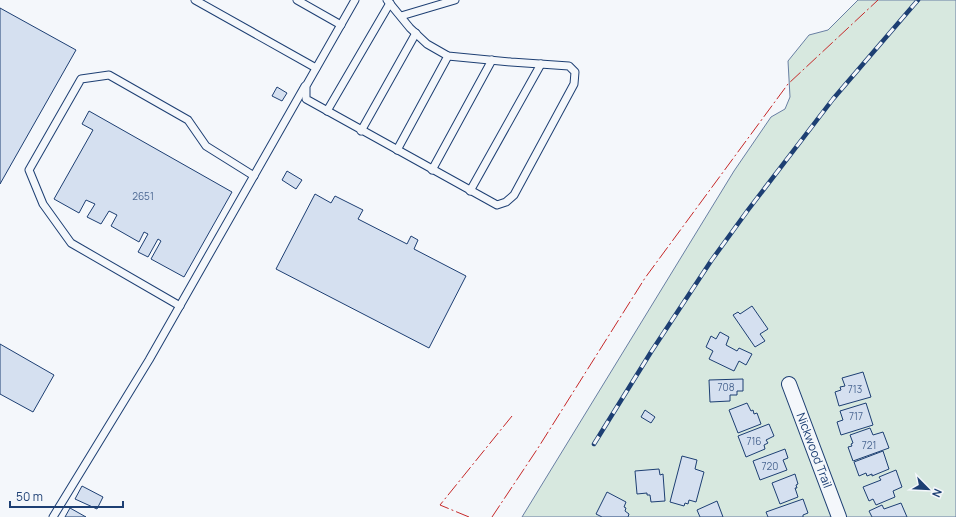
<svg xmlns="http://www.w3.org/2000/svg" width="956" height="517" viewBox="0 0 956 517" font-family="Manrope,sans-serif">
<style>
.green{fill:#d7e8df;stroke:#687fa3}
.building{fill:#d5e0f0;stroke:#1d3f73}
.lines{fill:none;stroke-linecap:round;stroke-linejoin:round}
.service-casing{stroke:#1d3f73;stroke-width:9}
.minor-casing{stroke:#1d3f73;stroke-width:16}
.service{stroke:#f4f7fb;stroke-width:7}
.minor{stroke:#f4f7fb;stroke-width:14}
.rail-casing{stroke:#1d3f73;stroke-width:4.5}
.rail{stroke:#f4f7fb;stroke-width:3;stroke-dasharray:9;stroke-linecap:butt}
.power{stroke:#c62828;stroke-width:1;stroke-dasharray:14 3 2 3;stroke-linecap:butt}
.labels{text-anchor:middle;stroke-width:3;stroke-linejoin:round;paint-order:stroke}
.number-label{font-size:10px;fill:#4b6792}
.street-label{font-size:12px;fill:#1d3f73;stroke:#f4f7fb}
</style>
<rect width="100%" height="100%" fill="#f4f7fb"/>
<polygon class="green" points="858,0 956,0 956,517 522,517 734,171 771,117 785,109 790,97 788,61 809,35 828,30"/>
<g class="building">
<polygon points="0,8 76,50 0,184"/>
<polygon points="277,87 287,93 282,101 272,96"/>
<polygon points="89,111 232,192 184,277 151,259 161,241 158,239 148,257 138,252 148,234 144,232 139,242 111,226 117,215 109,211 101,224 87,217 95,204 86,200 79,213 54,199 93,130 82,124"/>
<polygon points="287,171 302,180 296,189 282,180"/>
<polygon points="315,194 331,203 335,196 363,210 358,219 407,244 411,236 418,240 414,249 466,276 429,348 276,269"/>
<polygon points="752,306 768,329 760,334 765,341 755,347 733,315 738,312 740,314"/>
<polygon points="720,332 729,337 726,345 737,351 739,348 752,354 746,365 739,361 734,371 709,359 713,351 706,347 711,336 716,339"/>
<polygon points="0,344 54,375 33,412 0,394"/>
<polygon points="863,372 871,397 839,406 835,392 841,390 840,387 845,386 842,378"/>
<polygon points="743,379 743,391 737,391 737,395 730,395 730,401 710,402 709,380"/>
<polygon points="747,403 751,411 753,410 754,414 757,413 761,424 738,433 729,410"/>
<polygon points="866,403 873,425 841,435 837,422 843,420 840,411"/>
<polygon points="645,410 655,417 651,423 641,417"/>
<polygon points="769,424 774,436 766,440 768,443 764,445 765,449 746,457 738,436"/>
<polygon points="870,428 873,435 883,432 889,448 853,461 848,447 852,446 851,444 853,443 850,435"/>
<polygon points="785,449 788,458 783,460 787,470 760,480 753,461"/>
<polygon points="883,451 889,469 872,476 872,474 867,476 866,473 859,476 854,462"/>
<polygon points="682,456 697,460 695,469 704,472 696,502 689,500 688,504 685,503 684,506 670,502"/>
<polygon points="659,469 660,475 663,474 665,501 651,502 650,495 647,495 647,493 637,494 635,471"/>
<polygon points="896,470 902,487 893,491 895,497 876,505 873,499 869,501 863,487 881,480 879,477"/>
<polygon points="795,474 798,484 796,485 797,488 795,488 798,497 780,504 772,483"/>
<polygon points="82,486 103,497 97,509 75,499"/>
<polygon points="607,492 626,502 624,507 626,508 625,511 629,514 628,517 602,517 596,514"/>
<polygon points="803,499 808,513 803,515 803,517 768,517 766,512"/>
<polygon points="717,501 723,517 700,517 697,510"/>
<polygon points="901,503 907,517 872,517 869,511 882,505 884,509"/>
<polygon points="70,508 86,517 65,517"/>
</g>
<g class="lines">
<defs>
<g id="service">
<polyline points="195,0 316,68"/>
<polyline points="297,0 341,25"/>
<polyline points="355,0 306,86 306,99 497,205 506,202 514,195 574,84 575,72 569,66 511,62 448,56 427,44 410,28 387,0"/>
<polyline points="401,16 455,0"/>
<polyline points="327,111 390,3"/>
<polyline points="361,131 416,33"/>
<polyline points="397,150 448,56"/>
<polyline points="432,170 492,60"/>
<polyline points="470,191 541,64"/>
<polyline points="180,306 71,243 43,204 29,170 81,79 109,75 188,120 206,146 254,176"/>
<polyline points="53,517 149,360 305,86"/>
</g>
<g id="minor">
<path id="s1" d="M789,384L839,517"/>
</g>
</defs>
<use href="#service" class="service-casing"/>
<use href="#minor" class="minor-casing"/>
<use href="#service" class="service"/>
<use href="#minor" class="minor"/>
<defs>
<polyline id="rail" points="594,444 651,352 711,261 748,210 833,99 918,0"/>
</defs>
<use href="#rail" class="rail-casing"/>
<use href="#rail" class="rail"/>
<g class="power">
<polyline points="469,517 440,505 512,416"/>
<polyline points="492,517 538,448 645,278 788,84 878,0"/>
</g>
</g>
<g class="labels">
<g class="number-label">
<text x="143" y="200">2651</text>
<text x="726" y="391">708</text>
<text x="855" y="393">713</text>
<text x="856" y="420">717</text>
<text x="754" y="445">716</text>
<text x="869" y="449">721</text>
<text x="770" y="470">720</text>
</g>
<g class="street-label">
<text dy="4" stroke="none"><textPath href="#s1" startOffset="71">Nickwood Trail</textPath></text>
</g>
</g>
<g transform="translate(928 489) rotate(114)" stroke="#f4f7fb" stroke-width="3" paint-order="stroke">
<path d="M0-3L7 15L0 10L-7 15Z" fill="#1d3f73"/>
<text y="-6" font-size="11" font-weight="bold" text-anchor="middle" fill="#1d3f73">N</text>
</g>
<path d="M10 501v6h113v-6" fill="none" stroke="#1d3f73" stroke-width="2"/>
<text x="16" y="501" font-size="12" fill="#1d3f73" stroke="#f4f7fb" stroke-width="3" paint-order="stroke">50 m</text>
</svg>
